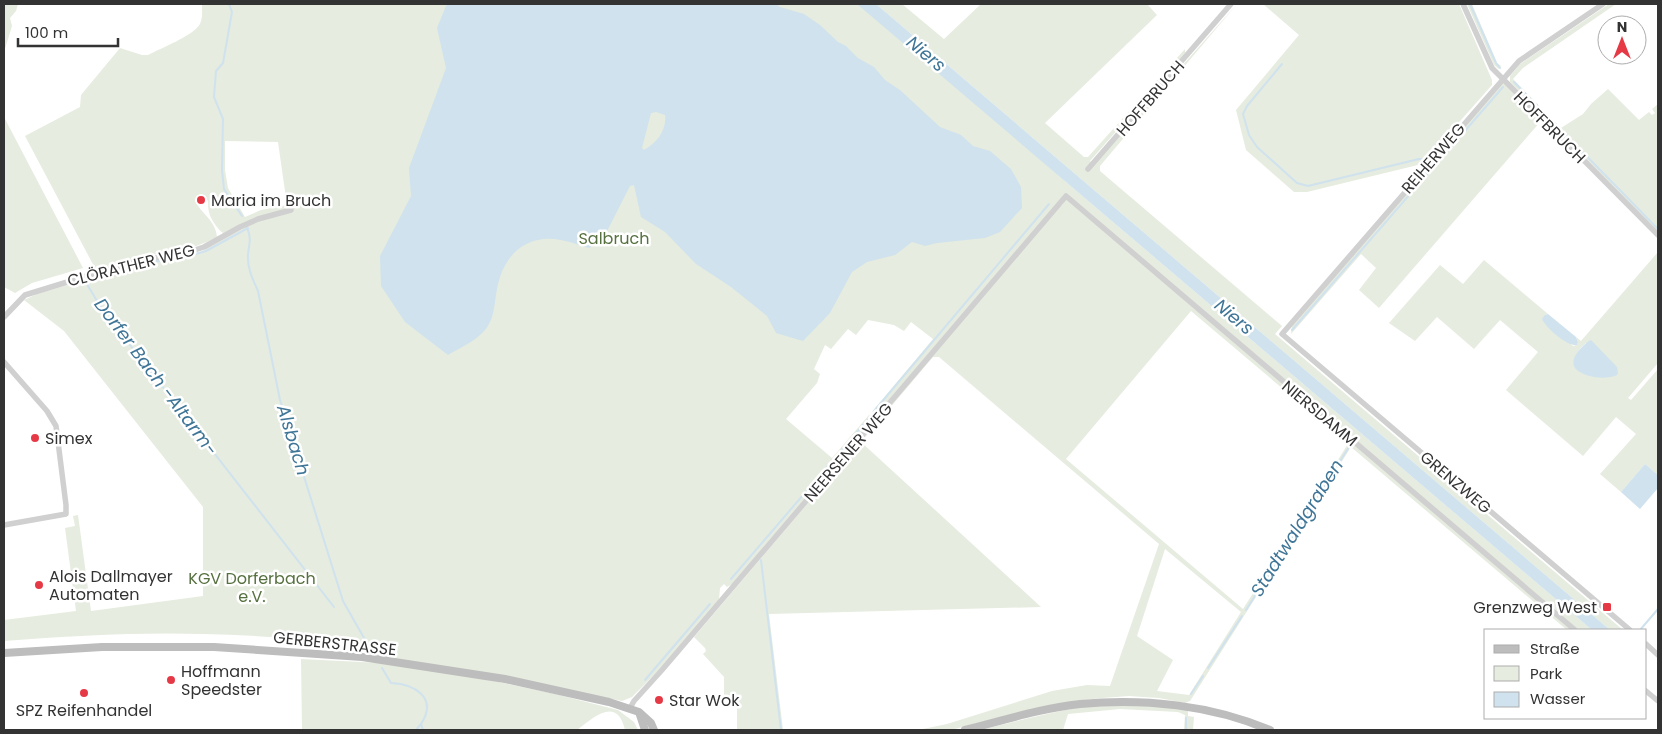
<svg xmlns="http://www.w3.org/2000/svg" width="1662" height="734" viewBox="0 0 1662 734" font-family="Poppins,sans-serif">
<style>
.green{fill:#e6ecdf;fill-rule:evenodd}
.water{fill:#cfe2ee;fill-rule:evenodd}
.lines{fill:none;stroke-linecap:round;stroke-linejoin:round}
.stream{stroke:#cfe2ee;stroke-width:2}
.street{stroke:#d0d0d0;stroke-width:5.5}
.secondary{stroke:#bdbdbd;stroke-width:8}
.poi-dot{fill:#e63946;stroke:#fff;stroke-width:2}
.labels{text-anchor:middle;stroke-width:5;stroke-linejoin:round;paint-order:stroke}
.street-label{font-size:16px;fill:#333;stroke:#fff}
.poi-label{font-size:16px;fill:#333;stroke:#fff;text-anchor:start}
.park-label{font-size:16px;fill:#56703f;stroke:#fff}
.water-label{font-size:18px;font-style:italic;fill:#3f7597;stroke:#fff}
</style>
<rect width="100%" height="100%" fill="#fff"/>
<g class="green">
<polygon points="4,4 18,4 16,11 10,18 12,26 4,52"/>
<path d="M202,4H866L1066,182L1592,630H1567L1351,447L1190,701L1185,703L1159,698L1129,696L1102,698L1074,701L1024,711L951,730H918L947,724L1052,691L1087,685L1110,686L1159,544L939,357H933L861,442L1041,607L769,614L783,730H737V697L724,696V677L703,654L706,651L705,648L694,637L1059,207L1063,204L1059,201L878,413L874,414L872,412L933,339L911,322L904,331L894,325L868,320L856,335L848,329L831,349L825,345L814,369L820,374L817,383L786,419L832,458L869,415L872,417L870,422L732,584L727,587L724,584L720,588L719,600L660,669L632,697L622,701L482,672L377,656L371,646C315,640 260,635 204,634C137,632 71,636 4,641V620L76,611L65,528L75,526L73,516L78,515L91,611L203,596V507L64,331L24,300L37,294L78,282L120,268L142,262L182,257L202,251L244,228L223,233C218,230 210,218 209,212C207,204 210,203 205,195L195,201C201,213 216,221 217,237C188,252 172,251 141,257C126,259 111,265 96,270L25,136L80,107L81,95L120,48L142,55H148C161,48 193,36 200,24C203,17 202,11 202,4ZM225,141L278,142L287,205L261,210L245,217L228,188L225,170ZM1191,311L1348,444L1243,609L1066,459ZM1165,549L1241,612L1189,695L1157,691L1173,660L1137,636Z"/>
<polygon points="876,4 902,4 944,39 981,4 1147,4 1157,15 1045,123 1084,157 1088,157 1185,49 1185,53 1090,161 1094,165 1237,4 1100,166 1100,171 1282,326 1275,334 1623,630 1610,630"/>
<polygon points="1263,4 1459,4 1492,80 1492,85 1422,164 1307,192 1294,192 1246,150 1236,110 1299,35"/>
<polygon points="1467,4 1472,4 1497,63 1501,66 1499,69 1494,65"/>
<polygon points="1609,4 1616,4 1523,68 1513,79 1561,128 1583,114 1591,104 1608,89 1639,120 1649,112 1652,115 1655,113 1652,109 1658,104 1658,232 1510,82 1510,76 1520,64"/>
<polygon points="1503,82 1541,121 1379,308 1359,290 1376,268 1361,254 1291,334 1292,326"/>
<polygon points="4,117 83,268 32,283 15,293 4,287"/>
<path d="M1658,252V363L1628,398L1631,400L1658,369V475L1645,464L1621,492L1600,474L1636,434L1616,417L1583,456L1506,390L1538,352L1500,320L1474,349L1437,317L1415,341L1389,323L1440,265L1463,284L1484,260L1548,314L1545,315L1573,346L1577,345L1578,342L1576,337L1581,341ZM1586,343L1593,376L1578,370L1575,367C1575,356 1578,349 1586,343Z"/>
<path d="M301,659L381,663L479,678L555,694L618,710L634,722L638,730H625C617,696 594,717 577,730H302Z"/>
<path d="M1145,704L1188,709V716L1194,717L1193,730H1184L1185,715L1178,712L1120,709L1068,714L1063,730H980C1013,722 1048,713 1082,707C1103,704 1124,705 1145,704Z"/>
</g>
<g class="water">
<path d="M448,4H776L780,7L804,14L820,25L838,42L846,46L858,58L874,67L885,80L900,90L940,127L961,135L973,146L990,151L1011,169L1021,187L1022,208L1000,232L985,238L937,243L925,246L912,242L895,255L867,262L852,272L830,313L803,341L776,333L767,316L731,287L696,264L665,232L641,217L634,185L630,186L603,239L589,248C575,244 559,237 544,239C519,241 503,261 498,284C495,296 495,312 490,322C482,339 463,346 448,355L405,322L381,286L380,256L411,196L409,168L446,68L437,28L446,6ZM656,112L665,115C667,130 657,143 644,150L642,148L651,113Z"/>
<polygon points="857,4 876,4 1610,630 1592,630"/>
<path d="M1548,314L1576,337L1578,342L1577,345C1568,347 1546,328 1542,319L1545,315Z"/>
<path d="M1591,340L1617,367L1618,373L1617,375C1606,380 1587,378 1577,370C1566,361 1583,344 1591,340Z"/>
<polygon points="1645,464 1658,475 1658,488 1640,509 1621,492"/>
</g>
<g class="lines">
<g class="stream">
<polyline points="229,4 232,12 223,63 216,71 214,97 223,119 222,170 224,189 242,216"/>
<polyline points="1470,4 1496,63 1500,68"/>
<polyline points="1282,64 1247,106 1243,114 1249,135 1257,147 1297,183 1308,186 1419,159 1426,159"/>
<polyline points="1514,82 1658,229"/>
<path d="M247,227C252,241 249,242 248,255C247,268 253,280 258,291L280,400L343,601L368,645"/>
<polyline points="123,268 143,263 182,258 206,251 248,228"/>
<polyline points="116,270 85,281 102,309 334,607"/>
<polyline points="1292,330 1503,87"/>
<polyline points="874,411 1049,204"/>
<polyline points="761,560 781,730"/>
<polyline points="731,579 870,417"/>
<polyline points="1246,610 1349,447"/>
<polyline points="1640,630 1658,609"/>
<path d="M382,668L391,683C415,684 438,698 421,724L423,730"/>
<polyline points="1208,668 1242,616"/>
<polyline points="645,680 710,604"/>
<polyline points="1191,694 1203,676"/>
<polyline points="1186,718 1186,730"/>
<polyline points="416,730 421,724"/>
</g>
<g class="street">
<polyline points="1463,4 1492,68 1658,235"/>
<polyline points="1603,4 1519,61 1282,334 1630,630"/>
<polyline points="1088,169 1231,4"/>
<polyline points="4,317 25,295 139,260 182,254 204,247 240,227 258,219 291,210"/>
<polyline points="4,362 47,411 56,426 66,505 66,514 4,525"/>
<polyline points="1646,644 1658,655"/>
<polyline points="1646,691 1658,701"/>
<polyline points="630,708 634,701 662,670 1066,196 1575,630"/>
</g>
<g class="secondary">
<polyline points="4,653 102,647 214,647 362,657 505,679 609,702 639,712 645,730"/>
<polyline points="640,713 651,723 654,730"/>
<path d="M965,730C1001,721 1042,708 1080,704C1144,698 1211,705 1270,730"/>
</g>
</g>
<g class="poi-dot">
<circle cx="201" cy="200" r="5"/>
<circle cx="35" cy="438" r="5"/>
<circle cx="39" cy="585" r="5"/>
<rect x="1602" y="602" width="10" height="10" rx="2.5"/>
<circle cx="171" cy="680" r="5"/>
<circle cx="84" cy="693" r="5"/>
<circle cx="659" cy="700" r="5"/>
</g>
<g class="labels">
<g class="street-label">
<text transform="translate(1150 98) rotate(-49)" y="6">HOFFBRUCH</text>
<text transform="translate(1550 127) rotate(45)" y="6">HOFFBRUCH</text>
<text transform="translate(1433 158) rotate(-49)" y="6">REIHERWEG</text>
<text transform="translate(131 265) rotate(-14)" y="6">CLÖRATHER WEG</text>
<text transform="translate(1320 413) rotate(40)" y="6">NIERSDAMM</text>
<text transform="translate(848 452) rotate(-49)" y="6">NEERSENER WEG</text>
<text transform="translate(1456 482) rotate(40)" y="6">GRENZWEG</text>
<text transform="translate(335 643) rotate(6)" y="6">GERBERSTRASSE</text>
</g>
<g class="poi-label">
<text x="211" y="206">Maria im Bruch</text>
<text x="45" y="444">Simex</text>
<text x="49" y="582">Alois Dallmayer<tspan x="49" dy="18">Automaten</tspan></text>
<text x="1597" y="613" text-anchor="end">Grenzweg West</text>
<text x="181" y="677">Hoffmann<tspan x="181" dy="18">Speedster</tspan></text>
<text x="669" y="706">Star Wok</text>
<text x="84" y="716" text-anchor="middle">SPZ Reifenhandel</text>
</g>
<g class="park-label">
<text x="614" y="244">Salbruch</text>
<text x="252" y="584">KGV Dorferbach<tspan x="252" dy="18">e.V.</tspan></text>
</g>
<g class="water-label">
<text transform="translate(926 54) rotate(40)" y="6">Niers</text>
<text transform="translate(1234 317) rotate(40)" y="6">Niers</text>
<text transform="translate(156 377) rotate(53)" y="6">Dorfer Bach -Altarm-</text>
<text transform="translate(293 440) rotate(73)" y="6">Alsbach</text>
<text transform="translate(1297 528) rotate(-58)" y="6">Stadtwaldgraben</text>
</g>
</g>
<rect width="1662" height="734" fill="none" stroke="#333333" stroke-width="10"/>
<rect x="1484" y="629" width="162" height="90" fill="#ffffff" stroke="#adadad"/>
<rect x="1494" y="645" width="25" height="8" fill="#bdbdbd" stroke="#adadad"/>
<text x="1530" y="654" font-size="15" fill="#333333">Straße</text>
<rect x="1494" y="666" width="25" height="15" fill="#e6ecdf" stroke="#adadad"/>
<text x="1530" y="679" font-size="15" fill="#333333">Park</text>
<rect x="1494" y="692" width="25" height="15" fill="#cfe2ee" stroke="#adadad"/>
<text x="1530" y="704" font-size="15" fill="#333333">Wasser</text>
<g transform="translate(1622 40)"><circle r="24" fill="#ffffff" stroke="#adadad"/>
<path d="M0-4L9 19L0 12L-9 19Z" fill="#e63946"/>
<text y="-8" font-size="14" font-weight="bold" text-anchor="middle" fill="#333333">N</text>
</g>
<path d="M18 38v8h100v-8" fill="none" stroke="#333333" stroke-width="2.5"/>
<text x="25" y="38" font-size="15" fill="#333333" stroke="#ffffff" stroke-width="4" paint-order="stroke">100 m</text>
</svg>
